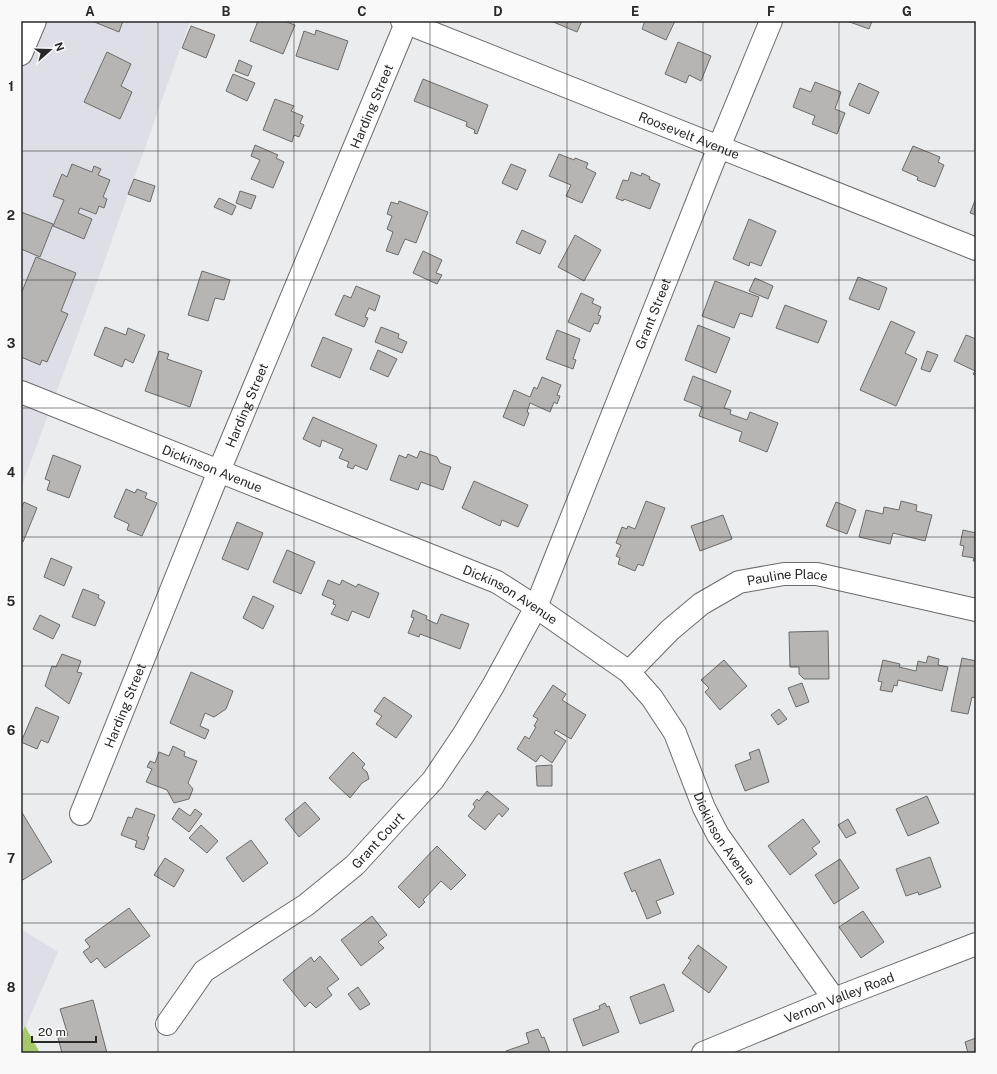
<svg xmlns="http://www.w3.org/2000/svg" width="997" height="1074" viewBox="0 0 997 1074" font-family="'Public Sans',sans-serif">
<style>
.built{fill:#dddee6}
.forest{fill:#a6c86a}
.building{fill:#b6b5b4;stroke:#6b6b6a}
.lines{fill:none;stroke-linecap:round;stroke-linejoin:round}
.street-casing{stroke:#6b6b6c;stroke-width:24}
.secondary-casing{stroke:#6b6b6c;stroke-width:24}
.street{stroke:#fff;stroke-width:22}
.secondary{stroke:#fff;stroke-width:22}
.grid{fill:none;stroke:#282829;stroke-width:1;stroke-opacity:0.55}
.labels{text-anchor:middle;stroke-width:3.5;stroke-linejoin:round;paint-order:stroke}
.street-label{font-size:13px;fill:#282829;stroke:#f9f9fa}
.neatline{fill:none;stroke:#282829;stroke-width:1.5}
.grid-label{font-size:13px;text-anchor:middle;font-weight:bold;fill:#282829}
</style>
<rect width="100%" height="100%" fill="#ebeced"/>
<g class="built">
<polygon points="21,21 190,21 97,282 21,488"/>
<polygon points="21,929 58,952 21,1037"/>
</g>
<polygon class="forest" points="25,1026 40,1053 21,1053 21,1037"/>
<g class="building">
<polygon points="92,21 123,21 119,32"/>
<polygon points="258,21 284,21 295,25 283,54 250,41"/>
<polygon points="551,21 582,21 577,32"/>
<polygon points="645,21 675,21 666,40 642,29"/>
<polygon points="847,21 872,21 869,29"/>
<polygon points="191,26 215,35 206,58 182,48"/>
<polygon points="316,30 348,41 338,70 296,56 304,31 315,35"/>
<polygon points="678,42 711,56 701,81 689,75 686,83 665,74"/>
<polygon points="107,52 131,64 121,86 132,92 120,119 84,102"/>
<polygon points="239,60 252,66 248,76 235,71"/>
<polygon points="233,74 255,83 247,101 226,91"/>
<polygon points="423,79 488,105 477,134 474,133 475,130 466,126 467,122 414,101"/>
<polygon points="815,82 841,92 835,109 845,113 837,134 812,124 815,116 793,107 800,88 811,92"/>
<polygon points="859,83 879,92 869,114 849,105"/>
<polygon points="275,99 294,106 291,111 303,116 300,123 304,125 299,137 294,135 292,142 263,130"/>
<polygon points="255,145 278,155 276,158 284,162 273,188 251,179 260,160 251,156"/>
<polygon points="913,146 940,157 938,162 944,165 935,187 917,180 918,177 902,170"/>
<polygon points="559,154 574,160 575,158 588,163 586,168 596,173 582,203 566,196 571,185 549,176"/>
<polygon points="72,164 92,172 94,166 101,169 98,175 110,180 103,197 107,199 104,208 99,206 96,214 80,208 78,213 92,219 84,239 53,226 64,200 53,196 62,174 67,177"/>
<polygon points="511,164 526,170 517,190 502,183"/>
<polygon points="631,172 641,176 642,173 650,177 649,179 660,184 650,209 624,199 623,201 616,198 623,180 628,181"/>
<polygon points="134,179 155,186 150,202 128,194"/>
<polygon points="240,191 256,196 251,209 236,203"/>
<polygon points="219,198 236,206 232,215 214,207"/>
<polygon points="976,198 976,215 970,213"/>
<polygon points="399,201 428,212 416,243 405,239 398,255 386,251 393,232 387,229 392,216 387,214 391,202 398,204"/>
<polygon points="21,212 53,224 40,257 21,249"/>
<polygon points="749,219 776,231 761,266 750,262 749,266 733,259"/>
<polygon points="522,230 546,241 540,254 516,243"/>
<polygon points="575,235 601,250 584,281 558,267"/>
<polygon points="423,251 442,260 436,273 442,275 437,284 413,273"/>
<polygon points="36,257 76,273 61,311 68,314 47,362 42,360 40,365 21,357 21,294"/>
<polygon points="202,271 230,280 224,300 215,298 208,321 188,315"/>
<polygon points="858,277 887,288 879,310 849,299"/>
<polygon points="755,278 773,286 768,299 749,291"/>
<polygon points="715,281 759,297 752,317 740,313 734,328 702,316"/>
<polygon points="356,286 380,296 375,311 369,308 365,317 368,318 364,327 335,315 344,295 351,298"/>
<polygon points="581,293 594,299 592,303 601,307 598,315 601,316 598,324 594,323 590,332 568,322"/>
<polygon points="785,305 827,321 818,343 776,328"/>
<polygon points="891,321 915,332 905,353 917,359 896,406 860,390"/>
<polygon points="698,325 730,338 716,373 685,360"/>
<polygon points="105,327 126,335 128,328 145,335 133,363 125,359 122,367 94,355"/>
<polygon points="381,327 399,334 398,338 407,342 402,353 375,342"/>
<polygon points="557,330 580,339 573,359 576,360 573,369 546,359"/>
<polygon points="966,335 976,339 976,376 973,374 975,371 954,361"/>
<polygon points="323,337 352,349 340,378 311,366"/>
<polygon points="378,350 397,359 388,377 370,369"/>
<polygon points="159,351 169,354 167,359 202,371 190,407 145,391"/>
<polygon points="927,351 938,355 930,372 921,369"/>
<polygon points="693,376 731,391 724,408 731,410 730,414 747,420 750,412 778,423 767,452 739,441 742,432 699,416 702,407 684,400"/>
<polygon points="542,377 561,385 557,395 560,396 557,404 554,402 550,412 530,403 527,412 529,413 524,426 503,417 514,390 530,397 534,387 537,389"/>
<polygon points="313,417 377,445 367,470 355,465 353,469 347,467 349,462 339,458 343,449 322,440 320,447 303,439"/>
<polygon points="420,451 437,457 440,463 451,467 443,490 421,482 418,490 390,480 399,455 406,458 408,454 417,458"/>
<polygon points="53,455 81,466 69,498 47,490 50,481 45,479"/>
<polygon points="474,481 528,505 518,527 502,520 500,526 462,508"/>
<polygon points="126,489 135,493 137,489 147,493 145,498 157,503 142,536 127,530 129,524 114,517"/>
<polygon points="646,501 665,508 643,566 638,564 635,571 618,564 620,558 616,556 621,545 616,543 622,527 627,529 628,526 635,529"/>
<polygon points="901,501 917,505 916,511 932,515 925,541 893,533 890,544 859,537 866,510 883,514 884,507 899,510"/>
<polygon points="24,502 37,508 23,542 21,541 21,509"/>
<polygon points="836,502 856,510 847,534 826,526"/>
<polygon points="723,515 732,539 700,551 691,526"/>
<polygon points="237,522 263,533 248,570 222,559"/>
<polygon points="963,530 976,533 976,561 973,561 974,558 962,556 964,546 960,545"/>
<polygon points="287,550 315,562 301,594 273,582"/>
<polygon points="51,558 72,567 64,586 44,577"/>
<polygon points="328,580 340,585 342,580 356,587 358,584 379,593 369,618 352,611 348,621 331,614 336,605 333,604 334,600 322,595"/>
<polygon points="83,589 99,595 98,598 105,602 95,626 72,617"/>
<polygon points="253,596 274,606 263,629 243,618"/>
<polygon points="413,610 427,616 426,619 437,624 441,614 469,624 460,649 420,634 419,637 408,633 414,618 411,617"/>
<polygon points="40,615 60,625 53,639 33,629"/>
<polygon points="828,631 829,679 804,679 799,674 799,667 790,667 789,632"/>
<polygon points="62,654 81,661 77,672 82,673 69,704 45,686 52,666 56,667"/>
<polygon points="928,656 939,659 938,665 948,667 942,691 898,680 897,686 894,685 892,692 880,690 882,682 878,681 883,660 900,664 899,667 916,671 918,661 926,663"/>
<polygon points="962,658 976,661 976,698 972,697 968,714 951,711"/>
<polygon points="724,660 747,686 720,710 705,692 709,688 701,680"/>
<polygon points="191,672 233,691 226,709 214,717 205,713 200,726 209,730 205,739 170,723"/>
<polygon points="802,683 809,702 796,707 788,688"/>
<polygon points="553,685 566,694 562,700 586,715 571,739 556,730 554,733 566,741 552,763 541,755 536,762 517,749 525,736 529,739 536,727 534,726 538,719 533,716"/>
<polygon points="384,697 412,716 396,738 376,724 382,716 374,711"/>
<polygon points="36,707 59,717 48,743 41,740 37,749 21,742"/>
<polygon points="779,709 787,719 778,725 771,715"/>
<polygon points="173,746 185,752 184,756 197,761 188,783 193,789 189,799 174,803 167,790 146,782 152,769 147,767 150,761 155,763 159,752 169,756"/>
<polygon points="759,749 769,782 745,791 735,765 751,759 749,753"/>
<polygon points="353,752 365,764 362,768 367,772 369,779 362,783 350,798 329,778"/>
<polygon points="552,765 552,786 537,786 536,766"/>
<polygon points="487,791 509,809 502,817 499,813 485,830 468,816 475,807 473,804 477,799 479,801"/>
<polygon points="927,796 939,823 908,836 896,809"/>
<polygon points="305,802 320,819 299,837 285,819"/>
<polygon points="136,808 155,815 147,836 149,837 144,850 135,847 137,841 121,835 128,817 132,818"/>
<polygon points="179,808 190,816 195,809 202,814 189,832 172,819"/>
<polygon points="21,811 52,862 21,881"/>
<polygon points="803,819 820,842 812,848 817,854 790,875 768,846"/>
<polygon points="848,819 856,833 846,838 838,825"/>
<polygon points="201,825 218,841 207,853 189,838"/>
<polygon points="251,840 268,863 243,882 226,858"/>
<polygon points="437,846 466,875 451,890 441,881 423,900 425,902 419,908 398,887"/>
<polygon points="930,857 941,887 919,895 918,892 906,896 896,869"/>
<polygon points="165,858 184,870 174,887 154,875"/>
<polygon points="660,859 674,894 656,901 661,913 647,919 635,890 632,892 624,873"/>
<polygon points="840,859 859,888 834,904 815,875"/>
<polygon points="129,908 150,936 105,968 97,958 91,963 83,952 90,947 85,940"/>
<polygon points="863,911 884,942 861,958 839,927"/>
<polygon points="372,916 387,935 378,942 384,948 361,966 341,940"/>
<polygon points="698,945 727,967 709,993 682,973 691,960 688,958"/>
<polygon points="320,956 339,979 327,988 332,995 316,1008 310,1002 305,1007 283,980 311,957 314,962"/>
<polygon points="664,984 674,1011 640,1024 630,997"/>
<polygon points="358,987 370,1004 360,1010 348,994"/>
<polygon points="93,1000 107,1053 62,1053 58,1038 68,1035 60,1009"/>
<polygon points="605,1003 607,1007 609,1006 619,1032 583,1046 573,1019 600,1009 599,1006"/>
<polygon points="538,1029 542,1038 544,1037 550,1053 507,1053 506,1051 529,1043 526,1033"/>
<polygon points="976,1038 976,1053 968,1053 965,1042"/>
</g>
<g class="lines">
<defs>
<g id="street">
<path id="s1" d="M402,21L976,249"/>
<path id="s2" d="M21,392L497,582L536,607L629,672L652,698L675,733L704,808L718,835L834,999"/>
<path id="s3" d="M629,672L670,630L701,604L739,582L784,574H817L976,610"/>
<path id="s4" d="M81,814L219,471L407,21"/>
<path id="s5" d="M167,1024L204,971L306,905L355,865L433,780L464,734L493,686L536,607L719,147L771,21"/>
</g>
<g id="secondary">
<polyline points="21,54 35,21"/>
<path id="s6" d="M703,1053L834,999L976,944"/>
</g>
</defs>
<use href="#street" class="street-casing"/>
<use href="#secondary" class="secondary-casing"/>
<use href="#street" class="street"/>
<use href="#secondary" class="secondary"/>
</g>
<path class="grid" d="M158,21V1053M294,21V1053M430,21V1053M567,21V1053M703,21V1053M839,21V1053M21,151H976M21,280H976M21,408H976M21,537H976M21,666H976M21,794H976M21,923H976"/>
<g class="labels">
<g class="street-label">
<text dy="5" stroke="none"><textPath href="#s4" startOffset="765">Harding Street</textPath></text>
<text dy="5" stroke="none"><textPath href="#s1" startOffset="309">Roosevelt Avenue</textPath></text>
<text dy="5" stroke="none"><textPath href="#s5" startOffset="882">Grant Street</textPath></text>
<text dy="5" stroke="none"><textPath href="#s4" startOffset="441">Harding Street</textPath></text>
<text dy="5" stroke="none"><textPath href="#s2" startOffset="206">Dickinson Avenue</textPath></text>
<text dy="5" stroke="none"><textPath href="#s3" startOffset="192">Pauline Place</textPath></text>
<text dy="5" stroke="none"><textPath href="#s2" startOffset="530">Dickinson Avenue</textPath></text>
<text dy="5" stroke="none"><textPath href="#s4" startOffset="117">Harding Street</textPath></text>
<text dy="5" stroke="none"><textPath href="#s2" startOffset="866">Dickinson Avenue</textPath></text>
<text dy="5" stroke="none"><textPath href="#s5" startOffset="283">Grant Court</textPath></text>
<text dy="5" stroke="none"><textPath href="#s6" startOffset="147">Vernon Valley Road</textPath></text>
</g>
</g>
<rect width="997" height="1074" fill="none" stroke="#f9f9fa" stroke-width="44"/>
<g transform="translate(50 50) rotate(70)" stroke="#f9f9fa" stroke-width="3" paint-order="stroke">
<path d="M0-3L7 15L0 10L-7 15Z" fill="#282829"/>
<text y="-6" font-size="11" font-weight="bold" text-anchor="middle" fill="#282829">N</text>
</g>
<path d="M32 1036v6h64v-6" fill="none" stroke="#282829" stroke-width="2"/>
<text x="38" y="1036" font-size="12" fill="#282829" stroke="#f9f9fa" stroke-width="3" paint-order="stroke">20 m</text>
<rect x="22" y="22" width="953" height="1030" class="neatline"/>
<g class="grid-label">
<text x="90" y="16">A</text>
<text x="226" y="16">B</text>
<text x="362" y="16">C</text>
<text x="498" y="16">D</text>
<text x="635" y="16">E</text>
<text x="771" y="16">F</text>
<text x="907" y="16">G</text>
<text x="11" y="91">1</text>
<text x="11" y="220">2</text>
<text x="11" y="348">3</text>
<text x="11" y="477">4</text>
<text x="11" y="606">5</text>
<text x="11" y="735">6</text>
<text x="11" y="863">7</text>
<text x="11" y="992">8</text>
</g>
</svg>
